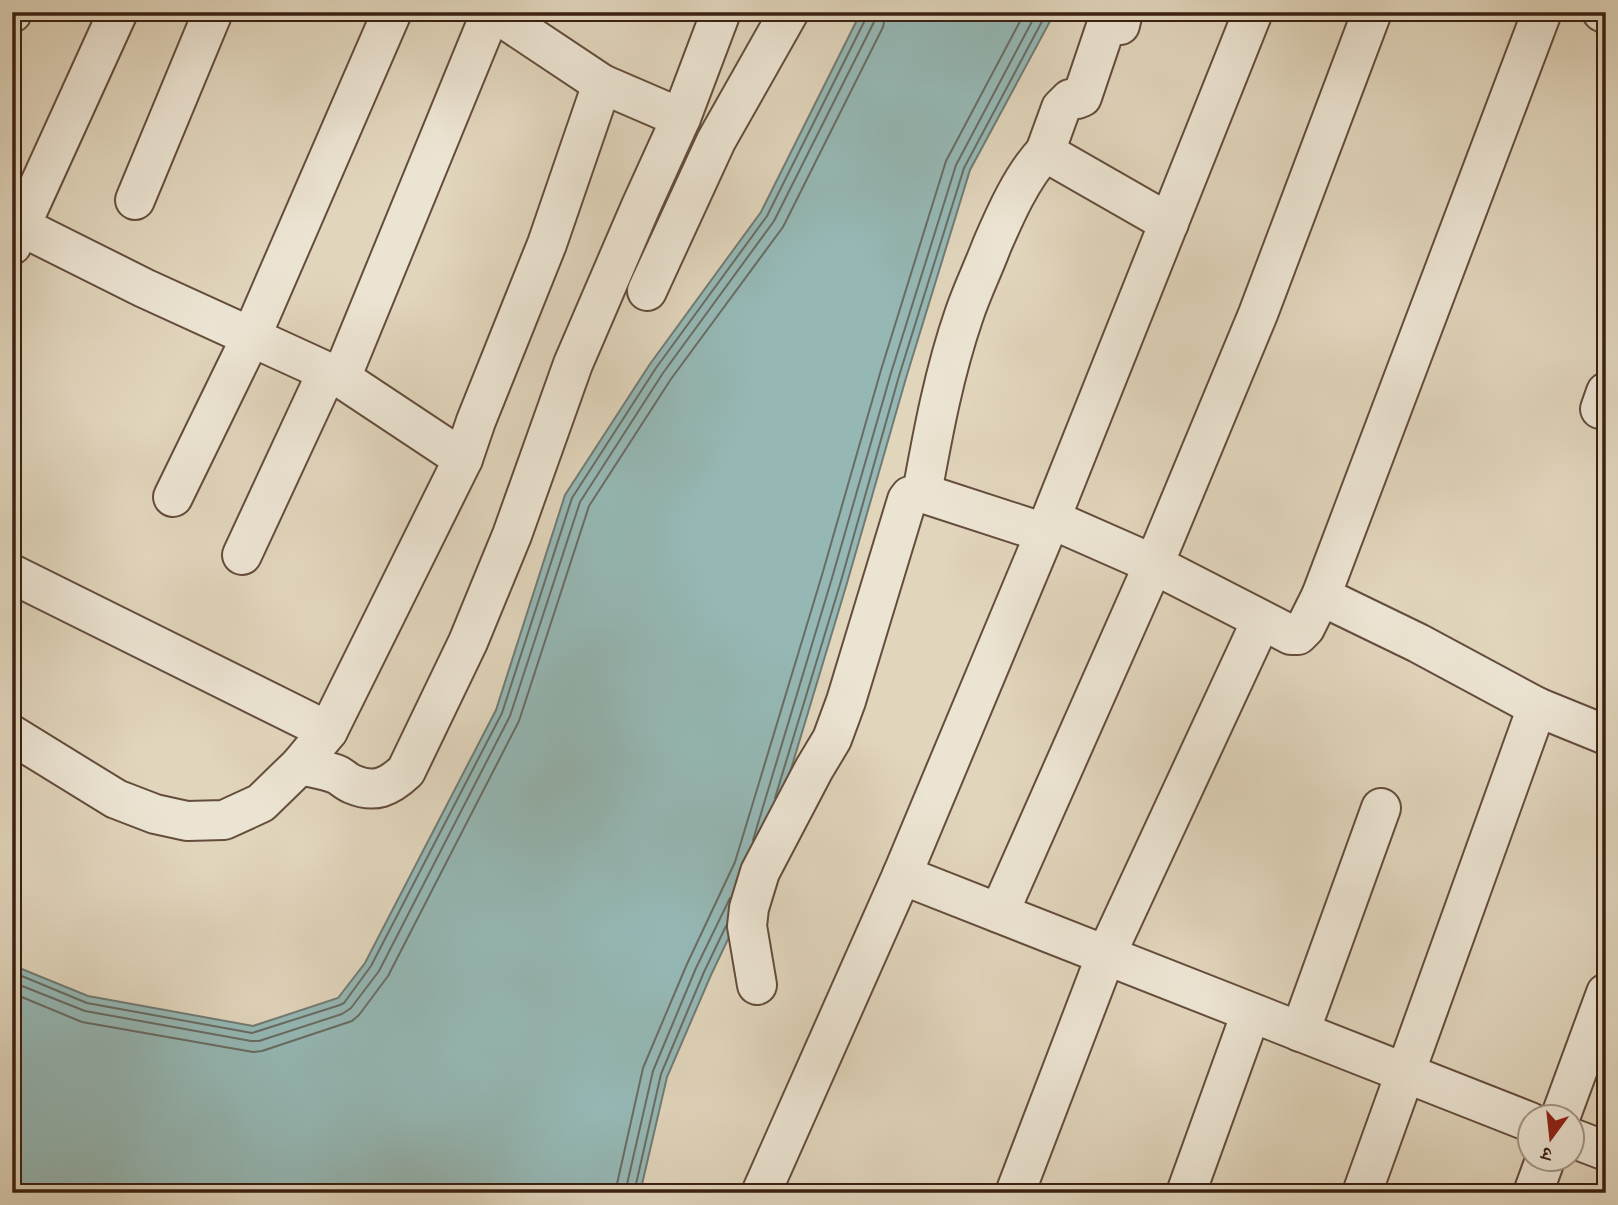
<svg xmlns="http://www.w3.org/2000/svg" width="1618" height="1205" viewBox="0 0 1618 1205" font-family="'Old Standard TT','Noto Serif Devanagari',serif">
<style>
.water{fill:#95b8b5;stroke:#717b74;stroke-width:2}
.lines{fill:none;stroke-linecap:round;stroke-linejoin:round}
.shore{stroke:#686c64;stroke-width:2}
.minor-casing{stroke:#644d3c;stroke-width:42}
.minor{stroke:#ece4d3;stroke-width:38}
</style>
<rect width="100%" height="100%" fill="#e1d5bc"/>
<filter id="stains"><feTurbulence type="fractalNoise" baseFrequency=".00286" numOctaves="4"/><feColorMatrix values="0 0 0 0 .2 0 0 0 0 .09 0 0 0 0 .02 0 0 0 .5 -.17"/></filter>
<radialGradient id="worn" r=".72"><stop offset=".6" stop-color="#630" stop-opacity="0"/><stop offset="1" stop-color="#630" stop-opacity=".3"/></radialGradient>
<polygon class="water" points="861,12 1055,12 970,170 906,378 847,583 760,872 711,975 667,1077 640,1193 12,1193 12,965 88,996 253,1026 338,998 365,963 496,710 565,495 650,364 761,212"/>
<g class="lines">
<g class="shore">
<polyline points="775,798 841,581 899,376 964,168 1047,12"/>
<polyline points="753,840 832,578 891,373 956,165 1037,12"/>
<polyline points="12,972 87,1003 252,1033 340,1005 344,1003 371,966 502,713 572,498 656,368 767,216 866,18 866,12"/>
<polyline points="12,982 85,1011 251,1041 259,1041 342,1014 351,1008 379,971 510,716 580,502 663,373 774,221 874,22 875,12"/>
<polyline points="12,993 82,1022 253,1052 262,1051 352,1021 359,1015 388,976 519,721 589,506 671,379 783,227 883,27 886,12"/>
<polyline points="615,1193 643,1068 687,964 735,862 822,575 881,370 946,161 1025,12"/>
<polyline points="625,1193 653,1071 696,968 730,898"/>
<polyline points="634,1193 661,1074 704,972 726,926"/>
</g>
<defs>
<g id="minor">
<polyline points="494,12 602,84 681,118"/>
<polyline points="1602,12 1606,14"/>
<polyline points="12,13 12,12"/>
<polyline points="1045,152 1061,108 1070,99 1077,99 1082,97 1106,26 1120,25 1123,12"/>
<polyline points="135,200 213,12"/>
<polyline points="12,222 144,288 341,378 463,459"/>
<polyline points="12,245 118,12"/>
<polyline points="647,291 716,141 789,12"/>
<polyline points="341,378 491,12"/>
<polyline points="1600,409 1606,392"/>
<path d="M922,493C933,433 944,373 964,315C972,291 983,269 992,245C1005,215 1022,176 1045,152L1169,223"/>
<polyline points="173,497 251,337 392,12"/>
<polyline points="1051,519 1153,564 1291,635 1298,635 1305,628 1321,596 1418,643 1537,707 1606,735"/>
<polyline points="242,555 327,372"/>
<polyline points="12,574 328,731"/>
<polyline points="1321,596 1542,12"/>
<polyline points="12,735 116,799 155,814 187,821 224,820 261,803 300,765 328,731 463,459 476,421 547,244 602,84"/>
<path d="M300,765C312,768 327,770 338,775C343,778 347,782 352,784C375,794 389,787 406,771L468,642L512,535L573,364L641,206L681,118L721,12"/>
<polyline points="902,875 1530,1122"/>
<polyline points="999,913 1162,545 1258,314 1372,12"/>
<polyline points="757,985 747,926 749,908 760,872 814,769 832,739 846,701 907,500 910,496 922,493 1045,533"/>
<polyline points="1300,1032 1381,808"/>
<polyline points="1560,1118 1606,993"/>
<polyline points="1572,1138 1606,1151"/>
<polyline points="761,1193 902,875 1045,533 1253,12"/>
<polyline points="1015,1193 1106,955 1261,621"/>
<polyline points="1186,1193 1251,1013"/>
<polyline points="1362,1193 1537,707"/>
<polyline points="1533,1193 1545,1160"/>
</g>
</defs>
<use href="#minor" class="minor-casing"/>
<use href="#minor" class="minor"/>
</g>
<rect width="1618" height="1205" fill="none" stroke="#e1d5bc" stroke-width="42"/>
<rect x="14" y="14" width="1590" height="1177" fill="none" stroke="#3b2012" stroke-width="3.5"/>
<rect x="21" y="21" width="1576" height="1163" fill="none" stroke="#3b2012" stroke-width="2"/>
<g transform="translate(1551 1138) rotate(195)"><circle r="33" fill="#ece4d3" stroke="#a59686" stroke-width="2"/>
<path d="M0-5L12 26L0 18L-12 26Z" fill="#8f2418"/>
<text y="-10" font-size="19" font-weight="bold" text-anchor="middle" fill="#3b2012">उ</text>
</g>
<rect width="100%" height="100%" filter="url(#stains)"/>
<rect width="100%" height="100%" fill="url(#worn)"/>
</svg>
